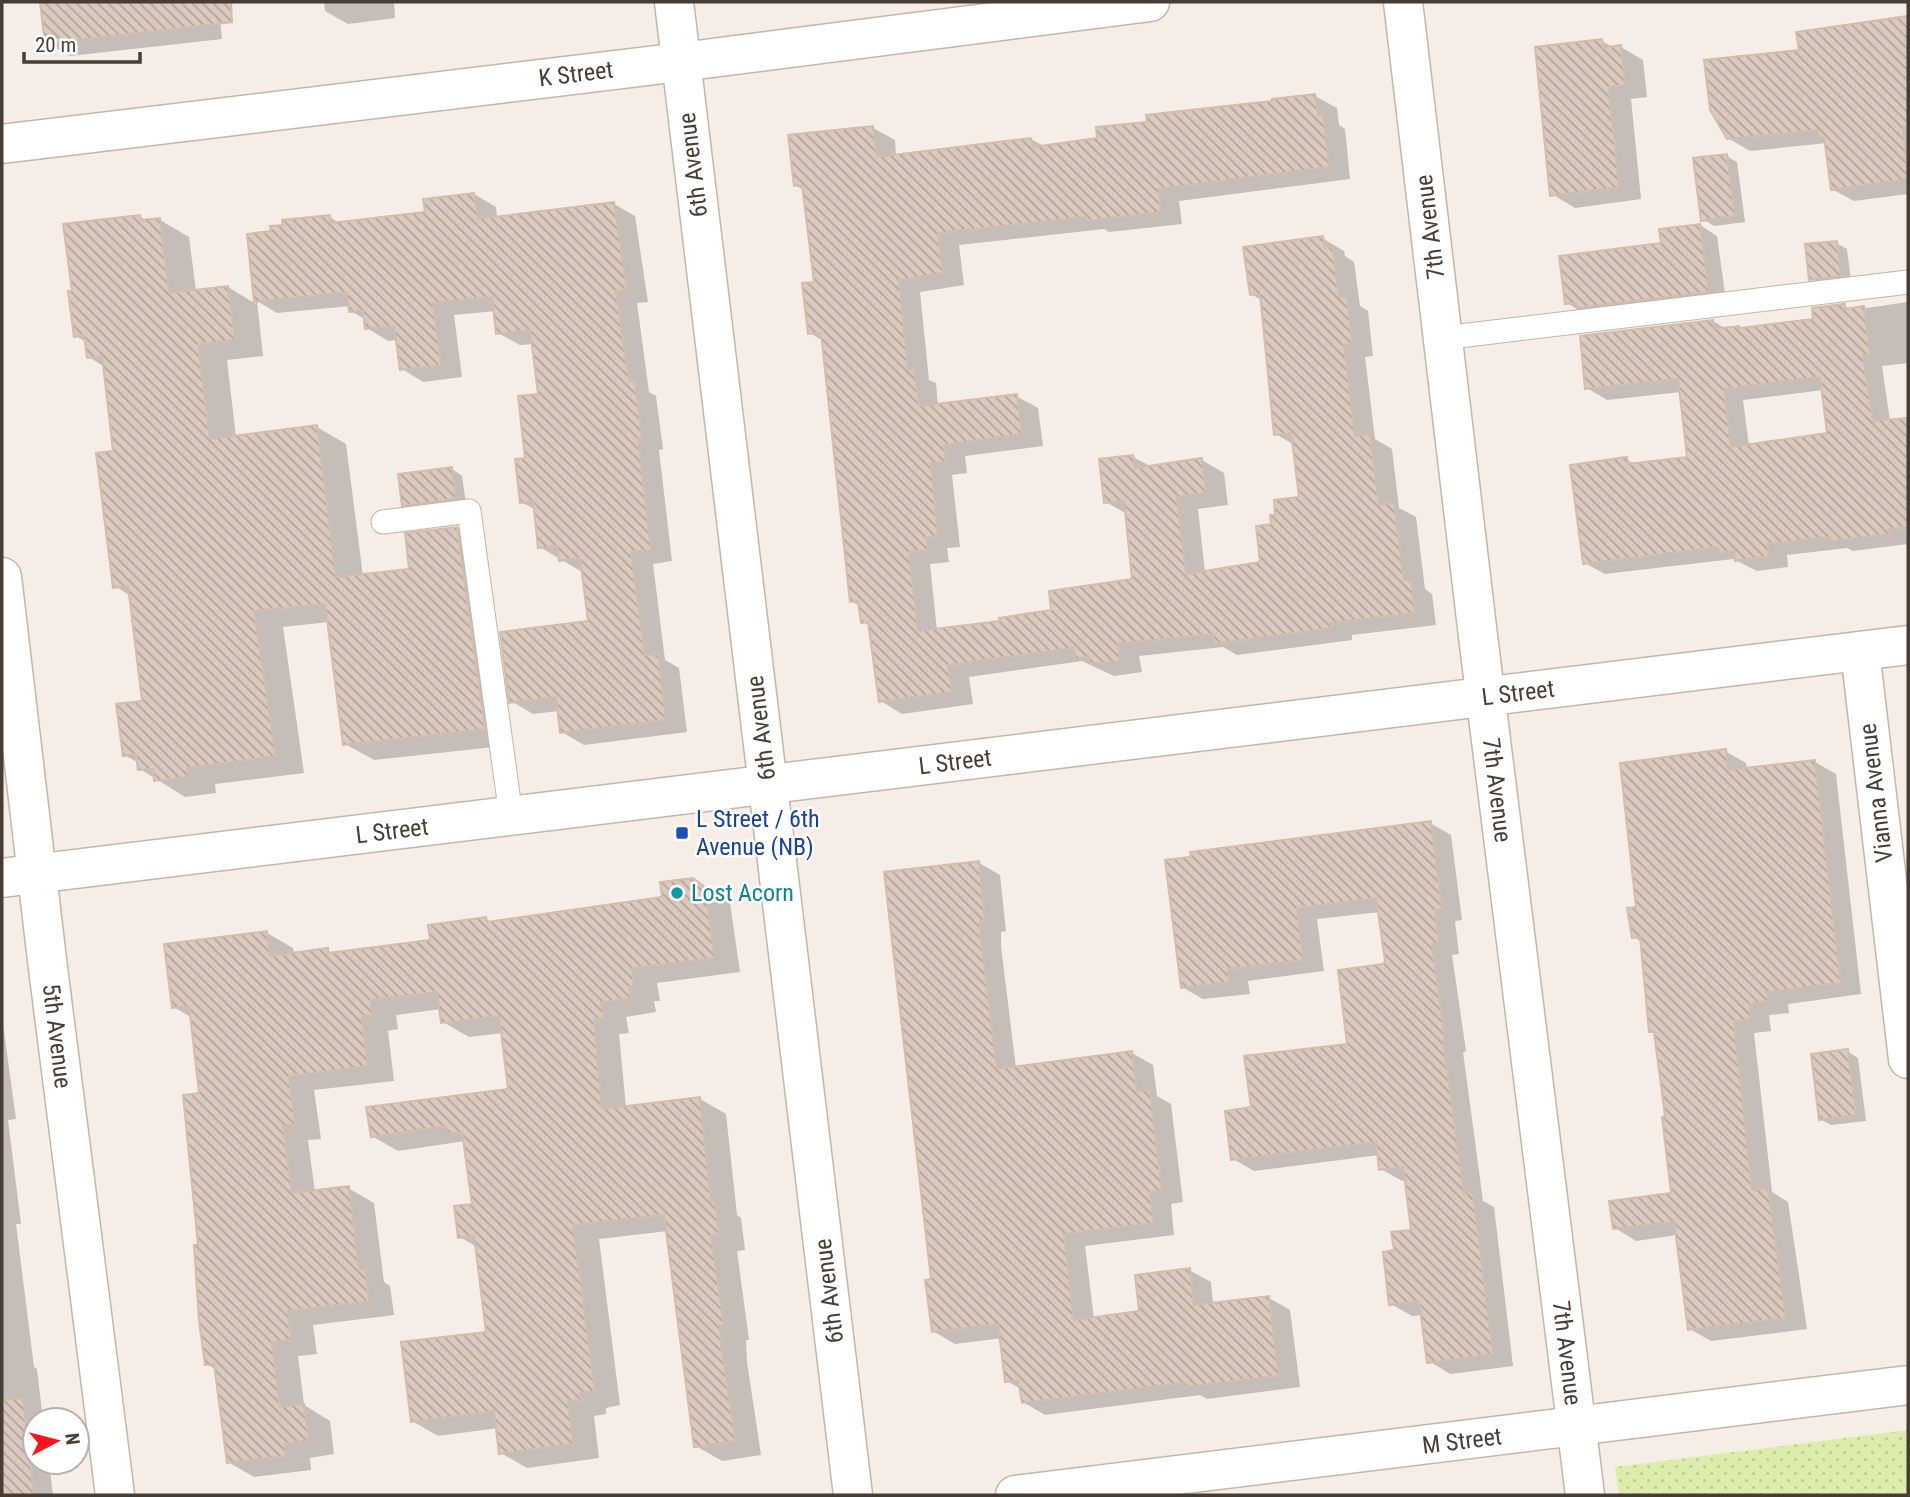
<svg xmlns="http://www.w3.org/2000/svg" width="1910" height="1497" viewBox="0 0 1910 1497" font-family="'Roboto Condensed',sans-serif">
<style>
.park{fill:url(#park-dots)}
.shadow{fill:#0003;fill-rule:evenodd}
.building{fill:url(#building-back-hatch);stroke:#d3bdad;stroke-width:2;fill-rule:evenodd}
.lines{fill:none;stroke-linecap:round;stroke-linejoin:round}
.lane-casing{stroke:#c4b6ab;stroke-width:25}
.street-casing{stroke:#c4b6ab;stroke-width:41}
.lane{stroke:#fff;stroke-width:23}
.street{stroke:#fff;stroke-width:38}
.transit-dot{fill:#1a4fb4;stroke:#fff;stroke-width:2.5}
.culture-dot{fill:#0f9aa8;stroke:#fff;stroke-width:2.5}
.labels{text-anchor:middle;stroke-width:5;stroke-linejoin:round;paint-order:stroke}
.street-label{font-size:24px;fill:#483d35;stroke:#fff}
.transit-label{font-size:24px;fill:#164399;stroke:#fff;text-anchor:start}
.culture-label{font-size:24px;fill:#0d838f;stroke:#fff;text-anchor:start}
</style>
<defs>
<pattern id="park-dots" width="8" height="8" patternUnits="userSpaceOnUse" patternTransform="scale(1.75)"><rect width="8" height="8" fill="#dcedab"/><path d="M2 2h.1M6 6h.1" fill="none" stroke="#becc94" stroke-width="1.8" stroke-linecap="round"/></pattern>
<pattern id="building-back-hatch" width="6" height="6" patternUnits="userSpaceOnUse" patternTransform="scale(1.75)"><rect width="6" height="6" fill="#dac9be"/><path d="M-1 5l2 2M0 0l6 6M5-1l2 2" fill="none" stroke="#b3a49b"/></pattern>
</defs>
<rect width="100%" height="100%" fill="#f5ede6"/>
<polygon class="park" points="1908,1430 1908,1495 1619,1495 1615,1467"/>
<g class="shadow">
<polygon points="42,2 218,2 222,39 70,56 47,43"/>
<polygon points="324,2 394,2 395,18 348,24 325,11"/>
<polygon points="1908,18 1908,194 1854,201 1832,189 1827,143 1750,151 1728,138 1801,51 1798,33"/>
<polygon points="1602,41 1614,48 1621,47 1643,60 1647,97 1631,99 1641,199 1575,208 1552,194"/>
<polygon points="1315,96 1337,108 1339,125 1345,129 1350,179 1179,201 1182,224 1109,232 1104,229 959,245 964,285 920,292 929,380 936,383 938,406 1016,396 1038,408 1043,446 965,456 967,473 952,475 960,547 947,548 949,562 930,564 937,631 1002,622 1053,612 1134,581 1127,514 1106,502 1133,457 1152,467 1202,460 1224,473 1228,505 1198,509 1205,572 1262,563 1277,516 1301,498 1294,445 1276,434 1263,301 1251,294 1322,238 1344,251 1345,256 1354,262 1360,306 1368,311 1373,356 1365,357 1375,439 1392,449 1399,508 1416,517 1425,589 1432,594 1436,625 1352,635 1352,640 1237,655 1223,647 1139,656 1142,672 1114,676 1082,661 969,677 973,704 902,714 881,701 871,626 862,622 861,607 851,601 823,341 810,333 816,284 805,191 795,185 873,128 895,140 896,156 1031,139 1045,147 1099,139 1149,124"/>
<polygon points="1726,156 1737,162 1745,222 1714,226 1703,219"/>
<polygon points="474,194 496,207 497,218 614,204 635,216 648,302 637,303 649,392 656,396 663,449 659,450 672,561 653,564 665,660 679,668 687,732 584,745 562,732 559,711 533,714 511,701 590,622 582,572 540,547 536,510 521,502 540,395 533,344 520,345 498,333 495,311 454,315 462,377 423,382 402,369 397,340 388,341 367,328 366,320 351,311 350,306 277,313 257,301 263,356 227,360 236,437 317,427 346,444 363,576 411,571 457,528 486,545 513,745 374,760 345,744 329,622 283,627 304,773 215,784 216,793 185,797 140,769 139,763 124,755 144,702 131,596 115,586 115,453 103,366 89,357 87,342 75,336 140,217 148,221 160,220 189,237 196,291 228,287 256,304 249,236 273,233 330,217 341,224 427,213"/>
<polygon points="1700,225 1717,236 1726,301 1584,313 1567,303 1663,245"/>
<polygon points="1836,243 1847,249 1851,281 1822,285 1811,279"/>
<path d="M1908,302V363L1882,366L1890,421L1908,418V544L1853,551L1847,548L1787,555L1788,567L1757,571L1733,559L1605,574L1585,563L1626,459L1636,465L1689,458L1681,392L1607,400L1587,388L1713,321L1726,329L1743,330L1815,321L1844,306L1852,310ZM1823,390L1829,435L1749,446L1743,400Z"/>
<polygon points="452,469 462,476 466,504 414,511 403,504"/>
<polygon points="1725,751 1746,763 1747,770 1815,762 1836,774 1861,994 1788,1004 1789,1013 1769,1015 1771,1031 1754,1033 1772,1192 1788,1202 1807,1329 1711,1341 1690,1329 1677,1235 1636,1241 1615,1228 1673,1195 1656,1034 1651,1031 1642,942 1633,937 1638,909"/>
<polygon points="1430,823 1451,835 1462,920 1455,921 1459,954 1452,955 1466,1051 1463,1052 1483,1201 1494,1207 1513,1366 1450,1374 1429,1361 1423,1315 1412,1316 1391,1304 1396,1252 1413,1231 1406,1180 1402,1181 1381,1169 1379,1155 1254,1171 1233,1159 1253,1109 1349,1045 1386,961 1380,912 1317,919 1324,971 1248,981 1250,994 1203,999 1182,987 1167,861"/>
<polygon points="979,863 1000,875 1006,931 1001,932 1001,946 1016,1068 1132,1053 1153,1065 1157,1096 1171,1104 1183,1202 1171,1204 1174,1235 1085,1246 1094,1319 1141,1312 1189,1270 1211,1282 1213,1305 1269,1298 1290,1310 1300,1387 1207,1399 1200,1395 1045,1415 1023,1402 1021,1389 1007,1381 1002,1338 955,1344 933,1331 932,1281"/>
<polygon points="693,880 730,903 740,972 657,983 660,1001 654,1001 656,1012 626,1017 629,1033 619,1034 626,1108 700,1099 726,1114 737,1215 741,1218 745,1250 737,1251 749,1340 746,1340 747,1362 761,1455 722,1461 696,1446 668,1231 599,1239 620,1405 606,1408 606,1414 594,1416 599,1458 527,1468 501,1453 498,1428 438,1436 412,1421 488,1333 477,1247 460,1237 474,1205 465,1141 398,1151 372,1136 510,1091 503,1033 469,1037 443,1022 441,1009 396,1015 398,1029 388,1031 394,1081 314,1090 321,1139 308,1140 315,1192 348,1188 374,1203 384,1282 390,1286 394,1315 313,1325 317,1354 298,1356 304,1405 330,1421 334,1454 310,1458 311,1470 254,1477 228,1462 217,1370 206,1364 200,1246 201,1094 192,1018 174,1007 267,933 293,948 294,955 327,950 334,954 432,942 486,919 493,923 664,898"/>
<polygon points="2,1017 16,1119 8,1120 21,1224 16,1224 34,1367 37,1369 43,1420 35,1420 35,1462 49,1462 53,1495 2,1495"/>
<polygon points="1847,1051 1858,1058 1866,1121 1831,1125 1820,1119"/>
</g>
<g class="building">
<polygon points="40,2 231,2 232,22 45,44"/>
<polygon points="1908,16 1908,126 1903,126 1908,179 1831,190 1824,137 1819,138 1818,130 1727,139 1710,110 1704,60 1799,50 1796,32"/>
<polygon points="1602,39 1603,48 1621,45 1625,85 1609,87 1619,187 1550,196 1535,47"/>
<polygon points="1315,94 1318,115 1323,114 1329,167 1158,189 1161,212 1086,221 1085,217 938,233 943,273 899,280 908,370 914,369 919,406 1017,394 1022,434 944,445 946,462 931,463 938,535 926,537 928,550 909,552 918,631 1000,621 999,618 1051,610 1049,591 1132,579 1124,501 1104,503 1099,459 1133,455 1135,468 1202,458 1206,493 1177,497 1186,574 1260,562 1256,526 1271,524 1270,515 1275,515 1274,500 1299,497 1291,433 1274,435 1260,294 1250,295 1243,247 1323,236 1325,248 1333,247 1339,297 1347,297 1352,344 1344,345 1355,436 1370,434 1379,505 1394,503 1404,580 1411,579 1415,613 1330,623 1331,628 1214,644 1213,634 1118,644 1120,661 1090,664 1089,657 1075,659 1074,648 948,665 952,692 879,702 868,622 861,623 858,601 850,602 821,333 808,334 802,283 814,282 802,185 794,186 788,135 873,126 877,157 1031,138 1033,147 1097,138 1096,127 1147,122 1146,115 1272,101 1272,99"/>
<polygon points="1727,154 1735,216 1701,221 1693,158"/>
<polygon points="474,193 478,219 614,202 627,290 616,291 629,382 635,382 642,438 638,438 651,550 631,552 645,655 658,654 666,720 560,733 556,697 509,703 500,632 588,621 580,558 559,561 557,546 538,548 533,501 520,503 515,459 525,458 518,396 538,394 530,330 496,334 492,297 433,303 441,365 400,370 394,326 365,329 363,311 349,312 347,292 254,302 247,234 271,231 270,226 283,225 282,220 330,215 331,223 425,212 423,199"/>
<polygon points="140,215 141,220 160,218 169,293 228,286 235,340 198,344 210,439 317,425 336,577 409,569 405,533 457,527 485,729 343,745 325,604 254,611 276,756 187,768 188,777 154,781 153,769 138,770 136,754 123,756 116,704 142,701 128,586 113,588 96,453 113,451 102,356 87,358 84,335 74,337 68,291 72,291 63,224"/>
<polygon points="1700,224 1709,292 1577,308 1576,303 1565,304 1559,256 1661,243 1659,229"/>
<polygon points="1837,241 1841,276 1809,280 1805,244"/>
<path d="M1845,304V309L1864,306L1870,355H1863L1873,421L1908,418V527L1889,529L1890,534L1831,541L1830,537L1767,544L1769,556L1735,561L1734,551L1719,553L1718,547L1583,564L1570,465L1627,457L1628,464L1687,457L1678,379L1585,389L1580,336L1713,320L1714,329L1739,326L1740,328L1813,319L1812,308ZM1820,377L1827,433L1731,447L1724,389Z"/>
<polygon points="452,467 456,499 402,506 398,474"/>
<polygon points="1726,749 1728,770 1815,760 1841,983 1767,992 1768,1001 1749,1004 1751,1019 1734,1021 1752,1190 1768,1188 1786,1318 1688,1330 1674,1222 1613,1229 1609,1201 1671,1193 1662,1117 1665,1116 1654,1032 1649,1032 1640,937 1632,938 1627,908 1636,907 1620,763"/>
<polygon points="1431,821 1442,909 1435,910 1439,943 1432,944 1445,1040 1443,1040 1464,1194 1473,1193 1493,1354 1427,1363 1419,1301 1389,1305 1383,1252 1394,1250 1391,1232 1411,1230 1403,1167 1379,1170 1376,1142 1231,1160 1225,1111 1251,1107 1244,1056 1347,1044 1338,970 1383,964 1385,961 1376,898 1297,908 1303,960 1228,969 1229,982 1181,988 1165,860 1191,857 1190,852"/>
<polygon points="979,861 985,920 980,920 980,932 997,1069 1132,1051 1137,1091 1150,1090 1162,1191 1150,1192 1154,1223 1064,1234 1074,1320 1139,1311 1135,1275 1190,1268 1194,1305 1269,1296 1279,1376 1184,1387 1184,1383 1022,1403 1018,1380 1005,1382 998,1324 932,1332 925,1280 931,1279 884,872"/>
<polygon points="693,878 705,887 715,958 632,968 634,986 629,987 631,998 601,1002 604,1018 594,1020 602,1109 700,1097 711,1201 715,1201 719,1235 711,1236 724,1325 720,1326 721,1346 736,1441 694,1447 664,1215 573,1225 595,1391 580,1393 581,1400 568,1401 573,1444 499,1454 494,1411 411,1422 401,1342 486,1332 474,1236 458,1238 454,1206 472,1204 462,1132 447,1134 446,1126 371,1137 366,1107 508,1089 499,1016 441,1023 437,992 371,1000 372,1015 362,1016 368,1066 289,1076 295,1124 283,1126 292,1193 349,1186 359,1270 365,1269 369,1301 288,1311 291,1340 272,1342 280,1407 304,1404 309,1440 285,1444 286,1456 227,1463 214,1364 205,1365 199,1321 194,1245 198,1245 183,1095 199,1093 189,1006 172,1008 164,944 267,931 270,956 328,948 328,953 430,940 428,925 486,917 487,922 662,897 660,882"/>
<polygon points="1848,1049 1856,1115 1819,1120 1811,1054"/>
<polygon points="23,1398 34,1495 2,1495 2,1400"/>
</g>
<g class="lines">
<defs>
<g id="lane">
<polyline points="1443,338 1908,282"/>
<polyline points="383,522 469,511 511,816"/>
</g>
<g id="street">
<polyline points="674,2 853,1495"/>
<polyline points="1403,2 1478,636 1585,1495"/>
<polyline points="2,144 681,62 1150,2"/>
<polyline points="2,577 47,960 115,1495"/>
<polyline points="1860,651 1908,1059"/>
<polyline points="2,878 1908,645"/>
<polyline points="1015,1495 1908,1385"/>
</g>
</defs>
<use href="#lane" class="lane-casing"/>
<use href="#street" class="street-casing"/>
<use href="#lane" class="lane"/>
<use href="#street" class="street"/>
</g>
<rect class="transit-dot" x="675" y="826" width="14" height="14" rx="3.5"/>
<circle class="culture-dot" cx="677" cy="893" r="7"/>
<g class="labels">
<g class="street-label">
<text transform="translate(576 74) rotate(-7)" y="8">K Street</text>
<text transform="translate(693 165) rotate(-97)" y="8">6th Avenue</text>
<text transform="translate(1430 227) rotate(-97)" y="8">7th Avenue</text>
<text transform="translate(1518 693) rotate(-7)" y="8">L Street</text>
<text transform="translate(761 728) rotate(-97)" y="8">6th Avenue</text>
<text transform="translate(955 762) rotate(-7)" y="8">L Street</text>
<text transform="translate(1497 790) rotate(83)" y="8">7th Avenue</text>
<text transform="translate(1876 793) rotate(-97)" y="8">Vianna Avenue</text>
<text transform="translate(392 831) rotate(-7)" y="8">L Street</text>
<text transform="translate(57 1036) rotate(83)" y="8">5th Avenue</text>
<text transform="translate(829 1291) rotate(-97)" y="8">6th Avenue</text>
<text transform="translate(1567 1353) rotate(83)" y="8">7th Avenue</text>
<text transform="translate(1462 1441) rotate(-7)" y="8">M Street</text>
</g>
<g class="transit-label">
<text x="696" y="827">L Street / 6th<tspan x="696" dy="28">Avenue (NB)</tspan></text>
</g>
<g class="culture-label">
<text x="691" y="901">Lost Acorn</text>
</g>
</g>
<rect width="1910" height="1497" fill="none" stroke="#483d35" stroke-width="7"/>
<g transform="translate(56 1441) rotate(83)"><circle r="33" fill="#ffffff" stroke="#b6b1ae" stroke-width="2"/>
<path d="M0-5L12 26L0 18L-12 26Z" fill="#ff131e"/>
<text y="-10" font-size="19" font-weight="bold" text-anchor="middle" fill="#483d35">N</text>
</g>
<path d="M24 52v10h116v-10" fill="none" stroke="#483d35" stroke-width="3.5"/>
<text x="35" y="52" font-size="21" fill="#483d35" stroke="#ffffff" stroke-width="5" paint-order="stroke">20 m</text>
</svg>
